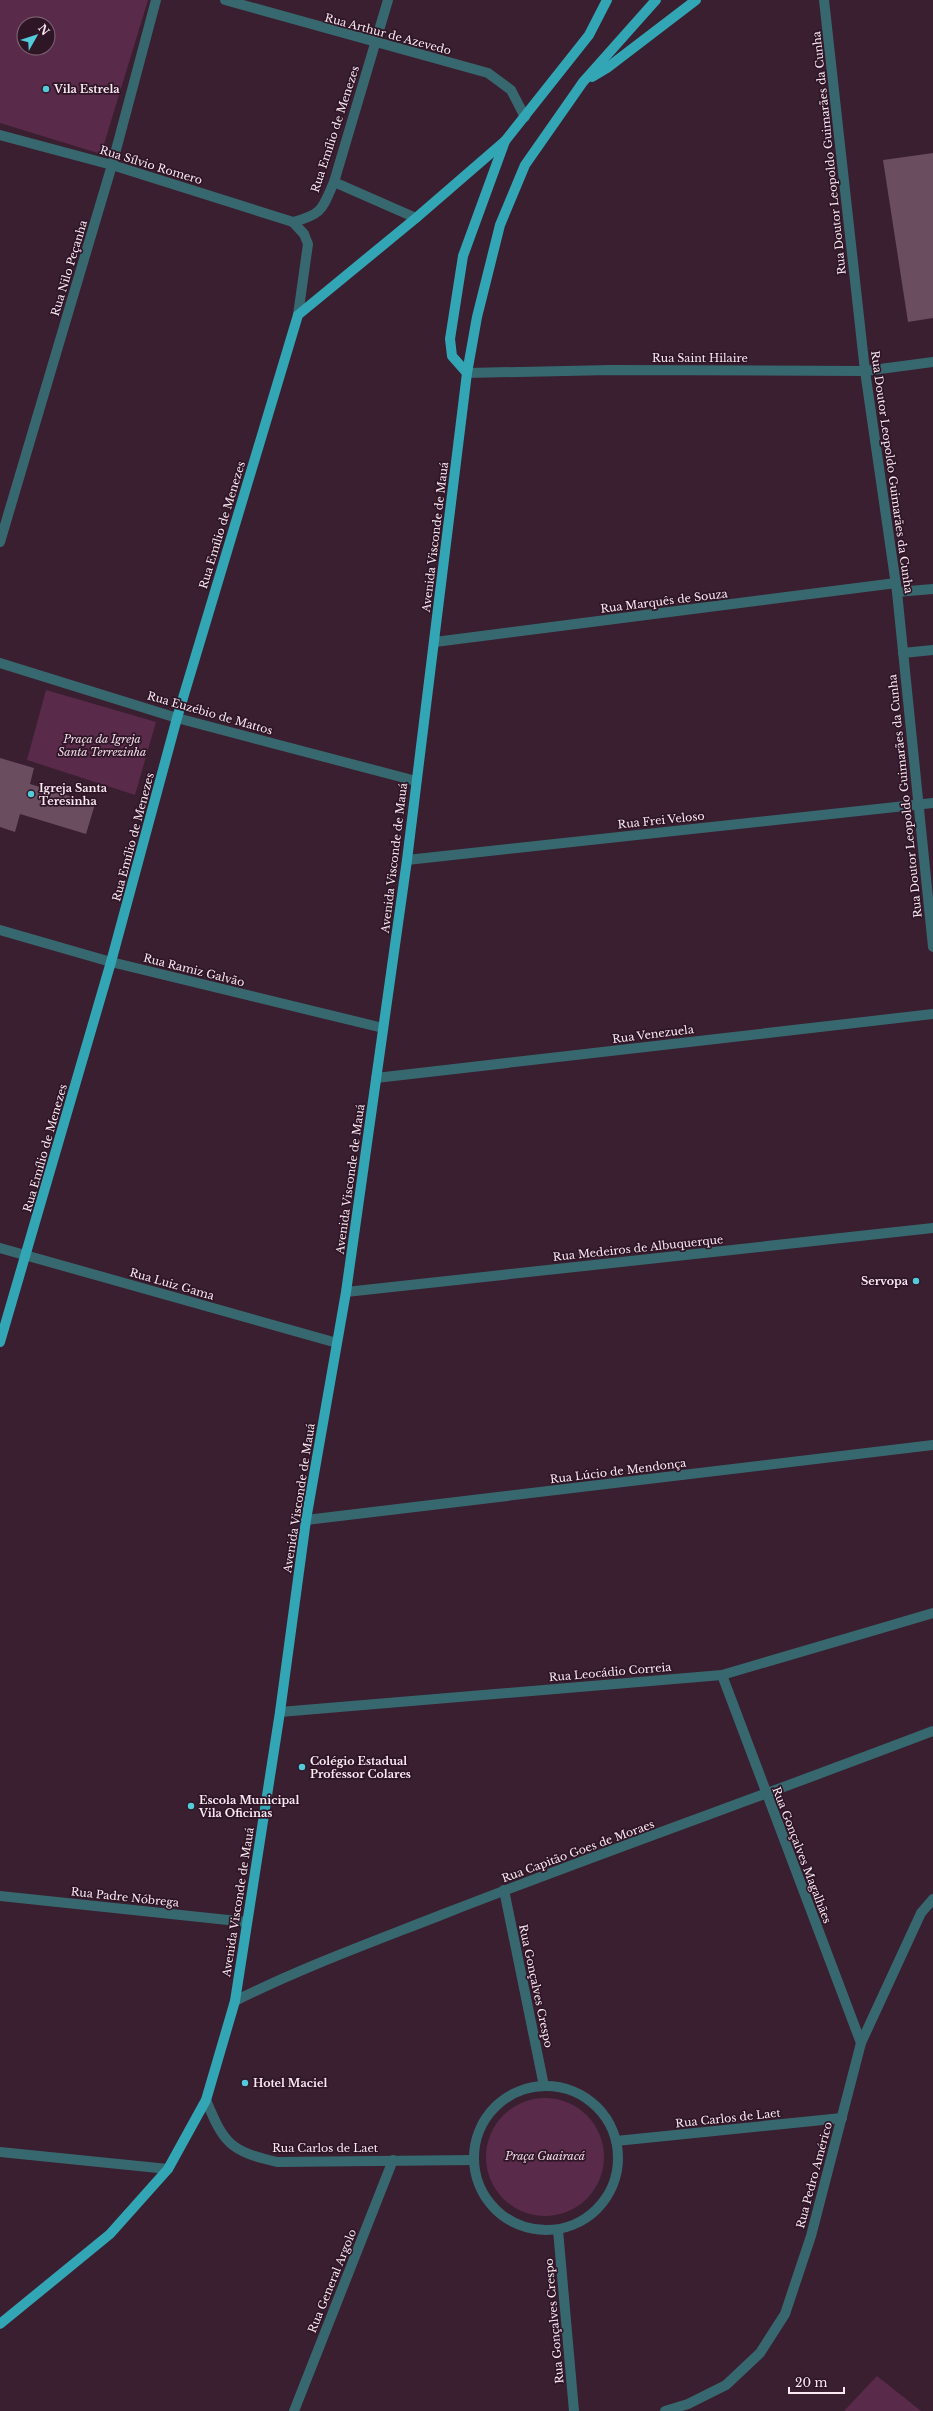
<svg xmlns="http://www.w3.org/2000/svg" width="933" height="2411" viewBox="0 0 933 2411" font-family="'Libre Baskerville',serif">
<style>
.green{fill:#5a2a4a;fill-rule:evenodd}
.building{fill:#6a4d5f}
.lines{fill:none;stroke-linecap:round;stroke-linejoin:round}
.service{stroke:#38686f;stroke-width:10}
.minor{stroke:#38686f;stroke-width:10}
.tertiary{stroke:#38686f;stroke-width:10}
.primary{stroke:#32a6b5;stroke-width:10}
.poi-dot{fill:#53cbdb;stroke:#2f1626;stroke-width:1.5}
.labels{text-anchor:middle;stroke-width:3.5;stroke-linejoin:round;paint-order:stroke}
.street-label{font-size:11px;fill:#fae8f3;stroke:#2f1626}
.poi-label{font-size:11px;font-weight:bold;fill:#fae8f3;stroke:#2f1626;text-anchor:start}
.park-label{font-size:11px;font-style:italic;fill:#f3ddea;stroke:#2f1626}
</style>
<rect width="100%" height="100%" fill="#391f30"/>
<g class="green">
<path d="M0,0H148L101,154L0,123ZM24,24H48V48H24Z"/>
<polygon points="46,690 156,722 135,795 27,760"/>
<circle cx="545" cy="2157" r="59"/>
<polygon points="877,2376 921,2411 844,2411"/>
</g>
<g class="building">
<polygon points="933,153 933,318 908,322 883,160"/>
<polygon points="0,758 34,768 30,784 95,804 86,834 20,814 15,832 0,827"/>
</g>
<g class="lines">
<g class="service">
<polyline points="897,592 933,589"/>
<polyline points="903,653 933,650"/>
</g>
<g class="minor">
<polyline points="225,0 488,73 511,90 525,117"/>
<polyline points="0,135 112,165 293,222"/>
<polyline points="334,182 416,218"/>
<path d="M293,222C323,214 322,209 334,182L388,0"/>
<polyline points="293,222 304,234 308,244 298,315"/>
<polyline points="467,373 611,370 865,371 933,362"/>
<polyline points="0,542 112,165 156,0"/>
<polyline points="435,642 896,583"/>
<polyline points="0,663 177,718 416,781"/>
<polyline points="407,860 933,803"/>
<polyline points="0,930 111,962 383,1028"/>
<polyline points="376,1078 933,1014"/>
<polyline points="346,1292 933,1228"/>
<polyline points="306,1520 933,1445"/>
<polyline points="722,1675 861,2043"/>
<polyline points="280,1712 722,1675 933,1613"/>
<polyline points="504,1890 544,2086"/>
<polyline points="0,1896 247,1922"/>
<path d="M235,2001C303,1967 375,1941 446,1913C608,1850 771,1793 933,1731"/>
<circle cx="546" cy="2158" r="72"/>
<path d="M206,2100C224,2144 230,2151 277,2162L474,2160"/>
<polyline points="616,2141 842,2118"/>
<polyline points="0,2152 168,2169"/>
<polyline points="558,2230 574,2411"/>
<polyline points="294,2411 393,2160"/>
<polyline points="665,2411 688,2404 726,2385 760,2353 785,2314 811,2236 861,2043 921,1913 933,1899"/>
</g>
<g class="tertiary">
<polyline points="824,0 865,371 897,592 933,947"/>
<polyline points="0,1248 337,1343"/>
</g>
<g class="primary">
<polyline points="592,77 607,68 696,0"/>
<polyline points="467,373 452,356 450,339 463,256 505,141"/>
<polyline points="0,1342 111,962 177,718 298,315 416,218 505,141 589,35 607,0"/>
<polyline points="0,2324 110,2234 168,2169 206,2100 235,2001 280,1712 306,1520 346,1292 407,860 467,373 477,317 500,225 525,165 583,82 656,0"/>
</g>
</g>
<g class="poi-dot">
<circle cx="46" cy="89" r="4"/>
<circle cx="31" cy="794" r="4"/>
<circle cx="916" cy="1281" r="4"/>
<circle cx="302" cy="1767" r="4"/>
<circle cx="191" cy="1806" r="4"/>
<circle cx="245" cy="2083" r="4"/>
</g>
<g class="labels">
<g class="street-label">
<text transform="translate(388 34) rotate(15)" y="4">Rua Arthur de Azevedo</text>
<text transform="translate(335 129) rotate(-72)" y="4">Rua Emílio de Menezes</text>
<text transform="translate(829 153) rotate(-96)" y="4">Rua Doutor Leopoldo Guimarães da Cunha</text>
<text transform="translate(151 165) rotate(17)" y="4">Rua Sílvio Romero</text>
<text transform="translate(69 268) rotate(-73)" y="4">Rua Nilo Peçanha</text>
<text x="700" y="362">Rua Saint Hilaire</text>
<text transform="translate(892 472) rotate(82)" y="4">Rua Doutor Leopoldo Guimarães da Cunha</text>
<text transform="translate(222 525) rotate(-73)" y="4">Rua Emílio de Menezes</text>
<text transform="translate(435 537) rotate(-83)" y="4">Avenida Visconde de Mauá</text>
<text transform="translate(664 601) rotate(-7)" y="4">Rua Marquês de Souza</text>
<text transform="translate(210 713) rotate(16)" y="4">Rua Euzébio de Mattos</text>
<text transform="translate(905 796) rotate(-96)" y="4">Rua Doutor Leopoldo Guimarães da Cunha</text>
<text transform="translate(661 820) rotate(-6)" y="4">Rua Frei Veloso</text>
<text transform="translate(133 837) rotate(-75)" y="4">Rua Emílio de Menezes</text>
<text transform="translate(394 858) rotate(-83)" y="4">Avenida Visconde de Mauá</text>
<text transform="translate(194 970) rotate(14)" y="4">Rua Ramiz Galvão</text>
<text transform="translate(653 1034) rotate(-7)" y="4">Rua Venezuela</text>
<text transform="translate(45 1148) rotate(-74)" y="4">Rua Emílio de Menezes</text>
<text transform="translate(350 1179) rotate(-82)" y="4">Avenida Visconde de Mauá</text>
<text transform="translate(638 1248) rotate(-6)" y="4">Rua Medeiros de Albuquerque</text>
<text transform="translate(172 1284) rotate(16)" y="4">Rua Luiz Gama</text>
<text transform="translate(618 1471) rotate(-7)" y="4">Rua Lúcio de Mendonça</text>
<text transform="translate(299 1498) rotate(-81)" y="4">Avenida Visconde de Mauá</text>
<text transform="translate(610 1672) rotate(-5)" y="4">Rua Leocádio Correia</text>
<text transform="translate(578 1851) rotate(-20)" y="4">Rua Capitão Goes de Moraes</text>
<text transform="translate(802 1855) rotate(69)" y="4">Rua Gonçalves Magalhães</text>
<text transform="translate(125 1897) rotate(6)" y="4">Rua Padre Nóbrega</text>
<text transform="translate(238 1902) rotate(-81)" y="4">Avenida Visconde de Mauá</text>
<text transform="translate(536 1986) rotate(78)" y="4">Rua Gonçalves Crespo</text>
<text transform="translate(728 2118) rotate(-6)" y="4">Rua Carlos de Laet</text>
<text x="325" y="2152">Rua Carlos de Laet</text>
<text transform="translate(814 2175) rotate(-75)" y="4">Rua Pedro Américo</text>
<text transform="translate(332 2281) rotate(-68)" y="4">Rua General Argolo</text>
<text transform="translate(554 2321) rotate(-95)" y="4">Rua Gonçalves Crespo</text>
</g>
<g class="poi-label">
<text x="54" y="93">Vila Estrela</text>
<text x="39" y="792">Igreja Santa<tspan x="39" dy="13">Teresinha</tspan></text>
<text x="908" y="1285" text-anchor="end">Servopa</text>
<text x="310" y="1765">Colégio Estadual<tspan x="310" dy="13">Professor Colares</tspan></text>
<text x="199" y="1804">Escola Municipal<tspan x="199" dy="13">Vila Oficinas</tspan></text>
<text x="253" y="2087">Hotel Maciel</text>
</g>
<g class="park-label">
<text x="102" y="743">Praça da Igreja<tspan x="102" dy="13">Santa Terrezinha</tspan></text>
<text x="545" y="2160">Praça Guairacá</text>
</g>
</g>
<g transform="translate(36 36) rotate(51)"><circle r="19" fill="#2f1626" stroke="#806a78"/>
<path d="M0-3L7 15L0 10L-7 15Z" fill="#53cbdb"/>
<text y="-6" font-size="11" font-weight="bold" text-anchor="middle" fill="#fae8f3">N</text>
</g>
<path d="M789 2387v6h55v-6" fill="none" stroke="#fae8f3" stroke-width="2"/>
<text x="795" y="2387" font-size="12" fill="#fae8f3" stroke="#2f1626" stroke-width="3" paint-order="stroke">20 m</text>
</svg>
